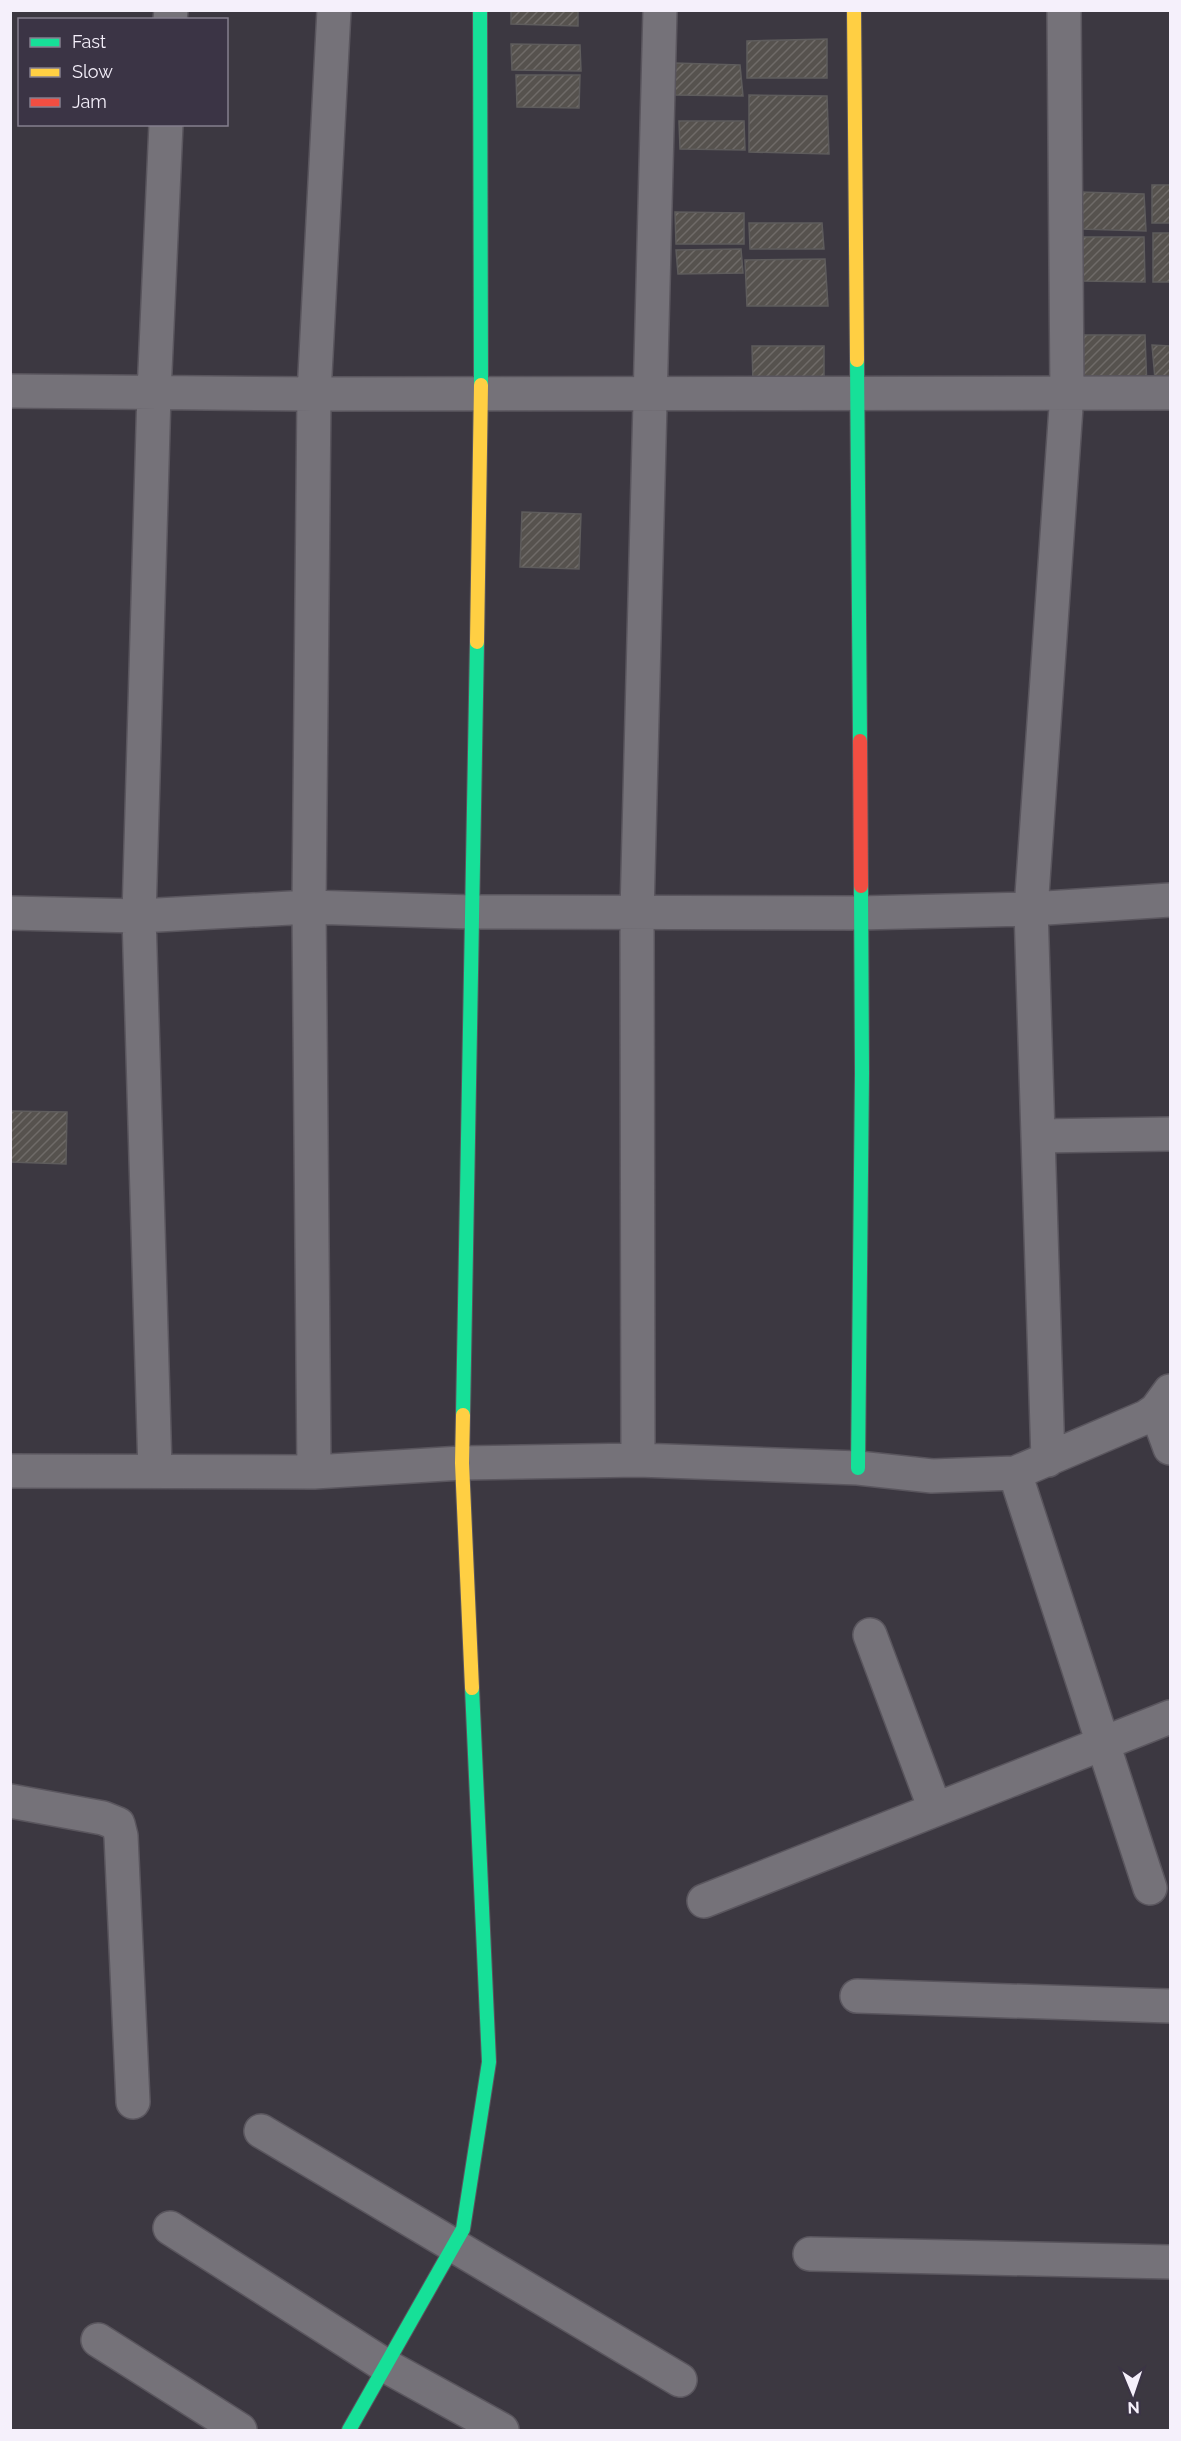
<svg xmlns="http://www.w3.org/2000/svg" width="1181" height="2441" font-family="Raleway,sans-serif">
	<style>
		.building { fill: url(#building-hatch); stroke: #5e5c5c; stroke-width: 1.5 }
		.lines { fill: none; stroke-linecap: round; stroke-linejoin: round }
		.street-casing { stroke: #5a565e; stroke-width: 36 }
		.fast-casing { stroke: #5a565e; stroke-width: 16 }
		.slow-casing { stroke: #5a565e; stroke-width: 16 }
		.jam-casing { stroke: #5a565e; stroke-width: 16 }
		.street { stroke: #757279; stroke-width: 33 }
		.fast { stroke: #16e098; stroke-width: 14 }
		.slow { stroke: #ffcf43; stroke-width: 14 }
		.jam { stroke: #f24e42; stroke-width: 14 }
	</style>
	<defs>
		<pattern id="building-hatch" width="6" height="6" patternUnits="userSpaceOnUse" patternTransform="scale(1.5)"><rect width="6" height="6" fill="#56524e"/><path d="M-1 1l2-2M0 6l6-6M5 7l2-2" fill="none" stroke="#6f6b68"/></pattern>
	</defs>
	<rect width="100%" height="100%" fill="#3c3841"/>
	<path class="building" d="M511,10H578V26L511,24Z
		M827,39V78H747V41Z
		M511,44L580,45L581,71L512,70Z
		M674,63L740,65L743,96L675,95Z
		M516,75H580L579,108L517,107Z
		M749,95L827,96L829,154L749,152Z
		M679,121H744L745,150L680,149Z
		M1152,185H1170V223H1152Z
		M1080,192L1144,194L1146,231L1080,229Z
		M675,212L744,213V244H676Z
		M749,223H822L824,249H750Z
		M1153,233H1170V282H1153Z
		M1080,237H1144L1145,282L1081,281Z
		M741,249L743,273L678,274L676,250Z
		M825,259L828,306H747L745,260Z
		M1080,335H1145L1147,389L1082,388Z
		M1152,345L1170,346V379H1155Z
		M752,346H824V382L753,384Z
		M522,512L581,514L579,569L520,567Z
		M10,1111L67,1112L66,1164L10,1162Z"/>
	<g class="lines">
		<defs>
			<path id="street" d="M170,20L171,10
				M10,391L314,394L1170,393
				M10,913L139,916L309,907L471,912L860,913L1031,909L1170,900
				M1038,1136L1170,1134
				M1156,1410L1170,1448
				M638,1460L637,913L660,10
				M1048,1460L1031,909L1067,393L1064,10
				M155,1470L139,916L154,393L166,124
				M10,1471L314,1472L462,1463L638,1460L858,1468L932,1476L1015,1473L1146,1417L1156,1410L1170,1391
				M314,1472L309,907L314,394L334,10
				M1015,1473L1150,1888
				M870,1635L935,1809
				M10,1801L103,1818L118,1824L121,1836L133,2102
				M704,1901L1170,1717
				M857,1996L1170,2006
				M261,2131L680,2380
				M170,2228L386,2366L502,2430
				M810,2254L1170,2262
				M98,2340L240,2430"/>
			<path id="fast" d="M480,10L481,385
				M857,360L860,741
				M463,1415L477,642
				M858,1468L862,1073L861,886
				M349,2430L463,2229L489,2062L472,1688"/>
			<path id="slow" d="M854,10L857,360
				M477,642L481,385
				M463,1415L462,1463L472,1688"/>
			<path id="jam" d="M860,741L861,886"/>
		</defs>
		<use href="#street" class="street-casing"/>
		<use href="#fast" class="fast-casing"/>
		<use href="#slow" class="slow-casing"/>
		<use href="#jam" class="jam-casing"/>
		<use href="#street" class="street"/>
		<use href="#fast" class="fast"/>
		<use href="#slow" class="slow"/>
		<use href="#jam" class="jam"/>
	</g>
	<rect width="1181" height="2441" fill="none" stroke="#f5f0fb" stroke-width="24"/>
	<rect x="18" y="18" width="210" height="108" fill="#3b3445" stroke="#857f8e" stroke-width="1.5"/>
	<rect x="30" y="38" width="30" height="9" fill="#16e098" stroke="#857f8e" stroke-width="1.5"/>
	<text x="72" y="48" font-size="18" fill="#f5f0fb">Fast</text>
	<rect x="30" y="68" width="30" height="9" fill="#ffcf43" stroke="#857f8e" stroke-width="1.5"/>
	<text x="72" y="78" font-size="18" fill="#f5f0fb">Slow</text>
	<rect x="30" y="98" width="30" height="9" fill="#f24e42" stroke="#857f8e" stroke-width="1.5"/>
	<text x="72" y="108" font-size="18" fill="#f5f0fb">Jam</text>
	<g transform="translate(1133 2393) rotate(178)" stroke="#3b3445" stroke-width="4.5" paint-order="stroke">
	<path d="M0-4.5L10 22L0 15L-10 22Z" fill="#f5f0fb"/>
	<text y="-9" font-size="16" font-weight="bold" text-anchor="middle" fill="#f5f0fb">N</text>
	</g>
</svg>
